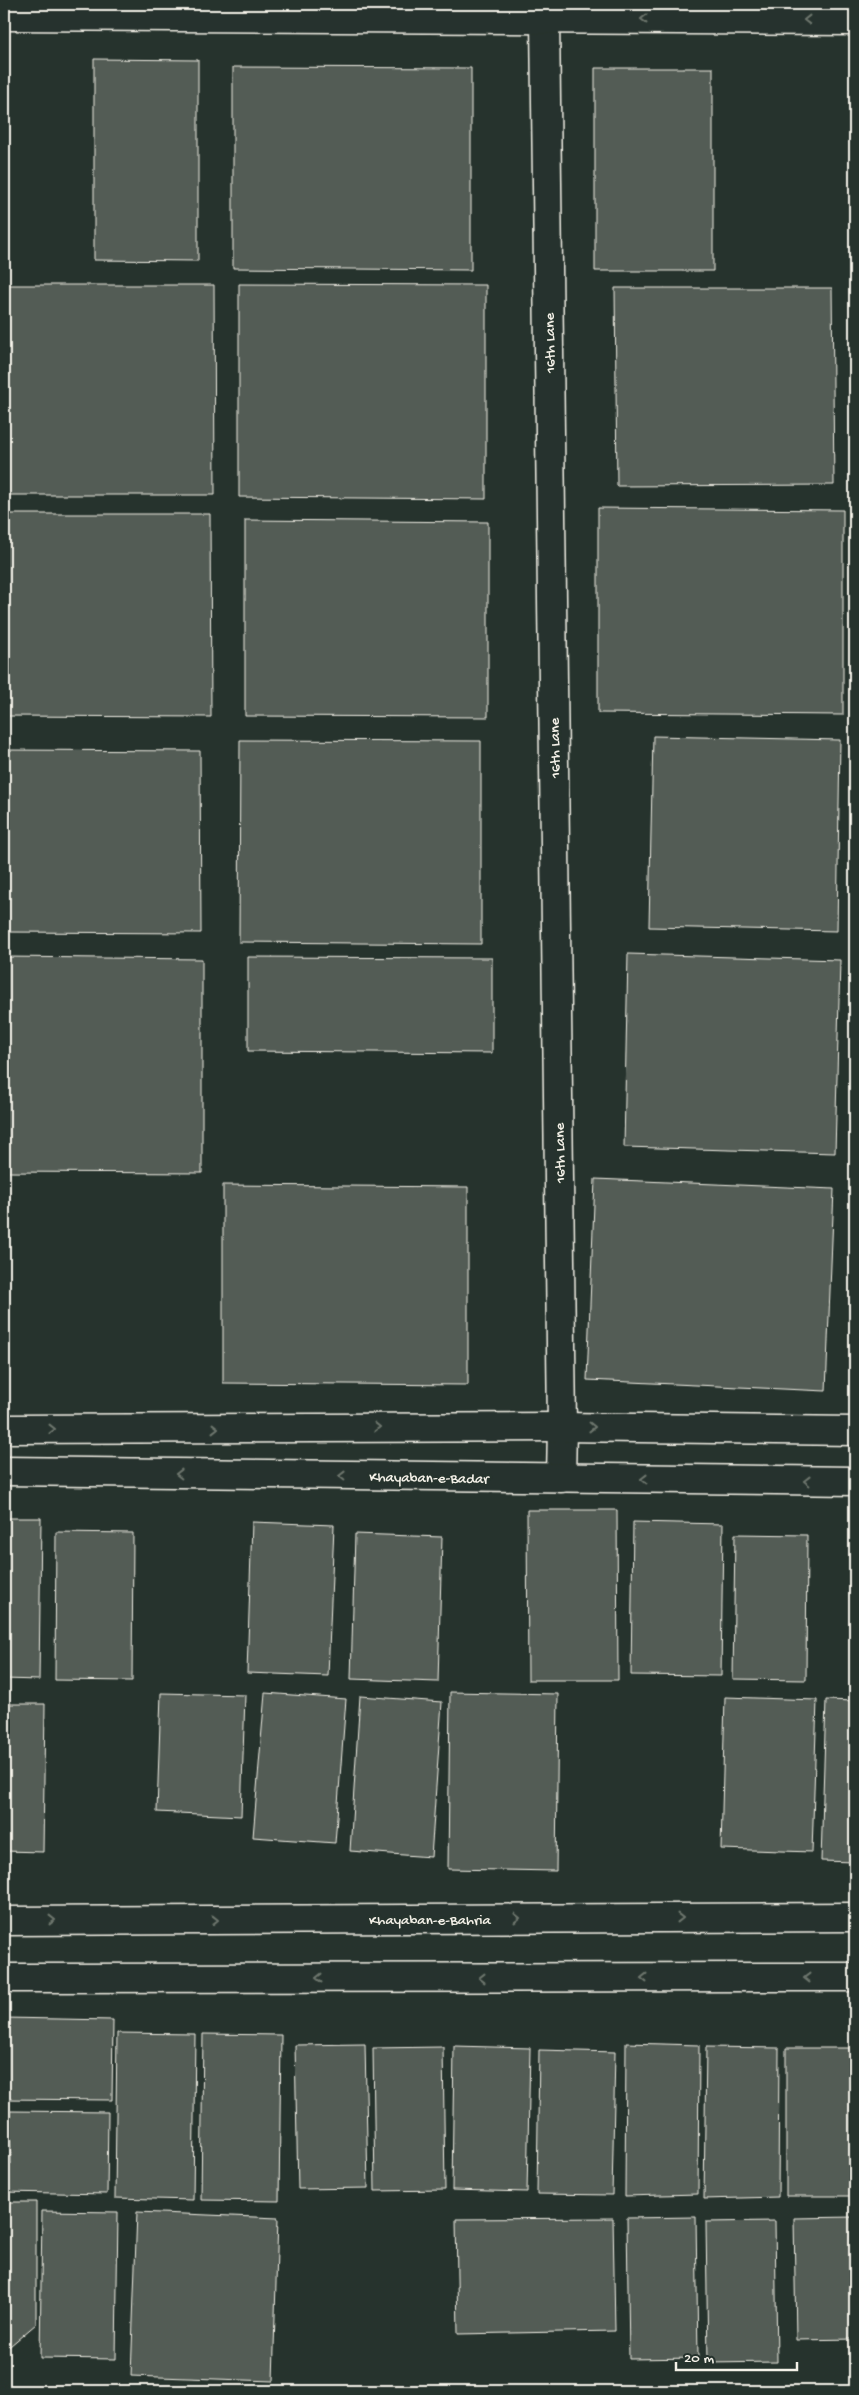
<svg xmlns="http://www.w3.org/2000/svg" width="859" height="2395" font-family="'Gochi Hand',sans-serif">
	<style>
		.building { fill: #525c55; stroke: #f4f1e8 }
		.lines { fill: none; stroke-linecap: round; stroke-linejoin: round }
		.minor-casing { stroke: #f4f1e8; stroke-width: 31 }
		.tertiary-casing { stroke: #f4f1e8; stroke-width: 31 }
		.secondary-casing { stroke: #f4f1e8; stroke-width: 31 }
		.minor { stroke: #26332d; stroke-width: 28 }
		.tertiary { stroke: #26332d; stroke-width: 28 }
		.secondary { stroke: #26332d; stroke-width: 28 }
		.oneway { stroke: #6e766e }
		.labels { text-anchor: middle; stroke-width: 5; stroke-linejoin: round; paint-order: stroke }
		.street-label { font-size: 15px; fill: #f4f1e8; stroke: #26332d }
	</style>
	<rect width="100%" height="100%" fill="#26332d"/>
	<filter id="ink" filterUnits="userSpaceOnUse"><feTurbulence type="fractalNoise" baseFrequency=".02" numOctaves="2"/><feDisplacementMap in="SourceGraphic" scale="10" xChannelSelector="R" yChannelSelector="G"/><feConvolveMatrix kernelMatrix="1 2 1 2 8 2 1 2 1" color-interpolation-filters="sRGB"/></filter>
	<g filter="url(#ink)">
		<path class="building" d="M94,59L198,60V261L94,260Z
			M233,67L471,68V270L233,268Z
			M595,68H713V271H595Z
			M239,284L486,285V499L239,497Z
			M4,285H214L215,495H4Z
			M615,288H832L834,485L617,486Z
			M598,508L843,510V715L598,713Z
			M4,514H210L211,717L4,716Z
			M245,520L488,522V717L245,716Z
			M653,736L840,740L837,931L649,927Z
			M240,740L481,741V944L239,942Z
			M4,750L200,751L201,933L4,932Z
			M628,954L840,960L835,1153L624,1147Z
			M4,957L202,959V1173L4,1172Z
			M248,957L492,958V1053L248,1051Z
			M595,1179L834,1189L826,1391L587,1380Z
			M223,1185L468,1187V1385L223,1383Z
			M527,1510H617L618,1680H528Z
			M4,1518H41L39,1680L4,1679Z
			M252,1522L334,1525L328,1676L247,1673Z
			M633,1522L723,1524L721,1676L631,1675Z
			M56,1532L133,1533L132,1681L55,1680Z
			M355,1534L442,1537L438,1682L351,1679Z
			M735,1534L807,1535L806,1680L733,1679Z
			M450,1692L558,1694L556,1871L448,1869Z
			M161,1693L245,1695L241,1816L157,1812Z
			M265,1693L346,1699L335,1843L253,1837Z
			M360,1696L442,1702L431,1857L350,1851Z
			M725,1697L817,1700L812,1852L721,1849Z
			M826,1700L855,1701V1862L821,1861Z
			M4,1704H45L43,1852L4,1851Z
			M4,2018L113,2020L112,2100L4,2099Z
			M117,2033L195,2034L193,2200L115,2198Z
			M203,2034L281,2035L279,2201L201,2200Z
			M626,2043L699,2045L698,2194L625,2196Z
			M365,2044L368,2188L298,2189L295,2045Z
			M454,2046L530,2048L527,2192L452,2190Z
			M443,2047L445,2190L375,2191L373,2048Z
			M706,2047L779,2048L778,2197L704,2199Z
			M786,2048H855V2196H786Z
			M539,2050L615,2052L612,2195L537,2194Z
			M10,2111L108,2112L107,2194L4,2192V2164H11Z
			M4,2202H36V2324L4,2351Z
			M42,2211L118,2212L116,2359L40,2358Z
			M137,2212L278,2218L273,2381L131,2376Z
			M696,2217L698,2358L629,2359L627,2218Z
			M855,2217V2339L796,2340L794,2218Z
			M613,2218L615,2331L458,2334L456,2219Z
			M775,2221L777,2362L708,2363L706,2222Z"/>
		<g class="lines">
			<defs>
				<path id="minor" d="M545,18L562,1427L561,1478"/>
				<path id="tertiary" d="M4,16L855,21"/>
				<path id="secondary" d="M4,1429L562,1427L855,1431
					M4,1471L855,1481
					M4,1921L855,1917
					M4,1978L855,1977"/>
			</defs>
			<use href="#minor" class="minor-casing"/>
			<use href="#tertiary" class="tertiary-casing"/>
			<use href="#secondary" class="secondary-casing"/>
			<use href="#minor" class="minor"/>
			<use href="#tertiary" class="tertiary"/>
			<use href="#secondary" class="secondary"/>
		</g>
		<defs><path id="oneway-chevron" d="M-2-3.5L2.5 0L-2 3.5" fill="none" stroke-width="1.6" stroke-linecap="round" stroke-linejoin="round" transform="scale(1.25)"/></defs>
		<g class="oneway">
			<use href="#oneway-chevron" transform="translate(644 19) rotate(-180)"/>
			<use href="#oneway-chevron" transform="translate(807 20) rotate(-180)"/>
			<use href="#oneway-chevron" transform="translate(377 1427)"/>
			<use href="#oneway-chevron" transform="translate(592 1427) rotate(1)"/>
			<use href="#oneway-chevron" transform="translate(215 1428)"/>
			<use href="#oneway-chevron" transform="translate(52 1429)"/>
			<use href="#oneway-chevron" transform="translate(179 1474) rotate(-179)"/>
			<use href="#oneway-chevron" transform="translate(342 1476) rotate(-179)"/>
			<use href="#oneway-chevron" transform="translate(644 1479) rotate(-179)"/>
			<use href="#oneway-chevron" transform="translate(807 1481) rotate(-179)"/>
			<use href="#oneway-chevron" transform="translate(517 1918)"/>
			<use href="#oneway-chevron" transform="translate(680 1918)"/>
			<use href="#oneway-chevron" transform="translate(52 1920)"/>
			<use href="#oneway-chevron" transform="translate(215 1920)"/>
			<use href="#oneway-chevron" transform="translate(319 1978) rotate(180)"/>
			<use href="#oneway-chevron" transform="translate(482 1978) rotate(180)"/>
			<use href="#oneway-chevron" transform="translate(644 1978) rotate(180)"/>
			<use href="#oneway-chevron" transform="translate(807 1978) rotate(180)"/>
		</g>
	</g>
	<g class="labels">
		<g class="street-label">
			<text transform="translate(549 343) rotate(-91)" y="5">16th Lane</text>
			<text transform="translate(554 748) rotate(-91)" y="5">16th Lane</text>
			<text transform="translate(559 1153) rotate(-91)" y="5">16th Lane</text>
			<text transform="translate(429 1477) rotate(1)" y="5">Khayaban-e-Badar</text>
			<text x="430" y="1924">Khayaban-e-Bahria</text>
		</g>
	</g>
	<rect width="859" height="2395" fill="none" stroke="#26332d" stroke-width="20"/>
	<rect x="10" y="10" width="839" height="2375" fill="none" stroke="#f4f1e8" stroke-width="2" filter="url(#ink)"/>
	<path d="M676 2362v8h121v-8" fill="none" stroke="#f4f1e8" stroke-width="2.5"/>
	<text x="684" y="2362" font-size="15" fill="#f4f1e8" stroke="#26332d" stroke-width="4" paint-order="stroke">20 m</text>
</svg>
